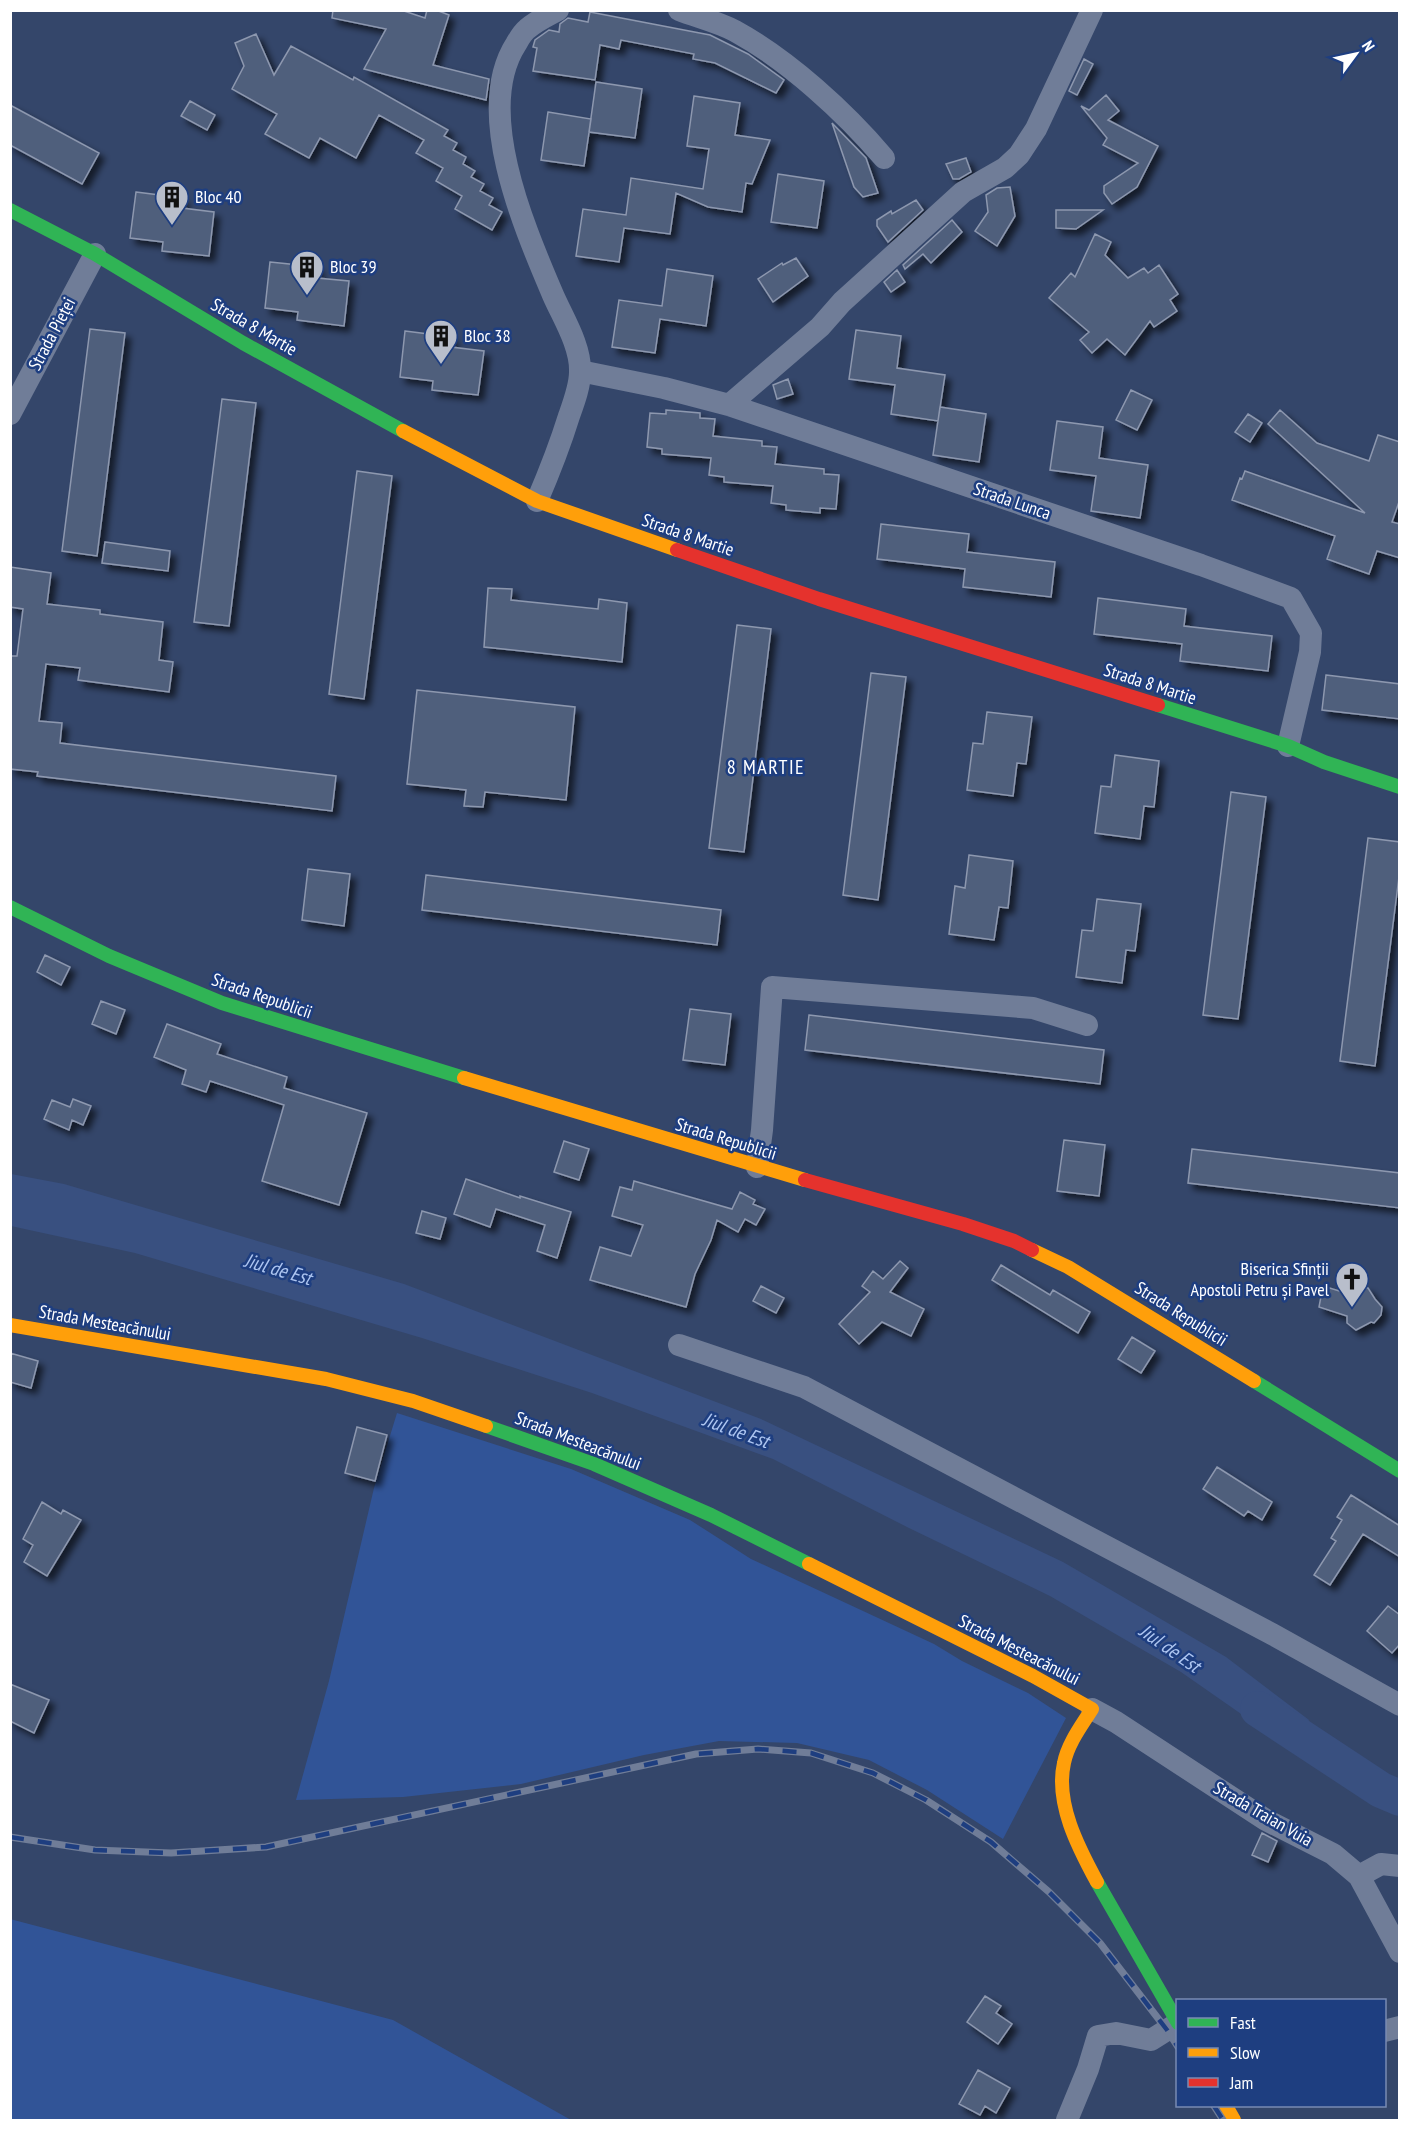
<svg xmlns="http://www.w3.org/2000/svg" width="1410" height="2131" font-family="'PT Sans Narrow',sans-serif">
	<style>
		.green { fill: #315497 }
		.water { fill: #395080 }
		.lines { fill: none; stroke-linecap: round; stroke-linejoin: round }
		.river { stroke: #395080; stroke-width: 36 }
		.building { fill: #505e7c; stroke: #8d98af; stroke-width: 1.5; filter: url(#shadow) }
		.street { stroke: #707d98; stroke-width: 22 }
		.fast { stroke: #30b455; stroke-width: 14 }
		.slow { stroke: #ff9f0a; stroke-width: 14 }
		.jam { stroke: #e5322d; stroke-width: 14 }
		.rail-casing { stroke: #707d98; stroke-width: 7 }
		.rail { stroke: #1e3e80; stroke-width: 4.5; stroke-dasharray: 14; stroke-linecap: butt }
		.labels { text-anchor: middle; stroke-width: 5; stroke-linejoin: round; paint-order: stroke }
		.poi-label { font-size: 18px; fill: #fff; stroke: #1e3e80; text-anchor: start }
		.street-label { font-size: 18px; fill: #fff; stroke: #1e3e80 }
		.neighbourhood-label { font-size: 20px; letter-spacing: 1.5px; fill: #fff; stroke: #1e3e80 }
		.water-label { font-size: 20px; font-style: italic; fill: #adc5f0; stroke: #1e3e80 }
	</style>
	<defs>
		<filter id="shadow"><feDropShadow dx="5.5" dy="5.5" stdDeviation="3" flood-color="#0009"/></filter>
	</defs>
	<rect width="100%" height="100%" fill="#34466a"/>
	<path class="green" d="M397,1413L571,1469L690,1520L751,1559L934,1644L962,1661L1028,1693L1066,1718L1003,1839L927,1790L869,1760L797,1743L719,1741L644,1755L521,1784L403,1797L296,1800L329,1681L374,1488Z
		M10,1919L393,2020L571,2120H11Z"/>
	<path class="water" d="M11,1174L64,1184L404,1284L761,1419L1063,1562L1226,1657L1309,1720L1290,1748L1181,1672L1050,1596L909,1528L773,1459L592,1393L422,1338L135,1253L11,1226Z"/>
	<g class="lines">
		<path class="river" d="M1258,1709L1381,1790L1400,1798"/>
	</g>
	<path class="building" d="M333,10H401L425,18L427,10H436L449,15L433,65L489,79L486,100L364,69L386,29L332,18Z
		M590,12L710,35L748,54L784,80L776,93L715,63L693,59L694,54L621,40L619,49L600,45L595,80L533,71L537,48L533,47L535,40L549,30L559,32L560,24L568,18L588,22Z
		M256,34L274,75L291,46L353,80L354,77L448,130L444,136L457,143L453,150L466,157L463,164L475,171L471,177L484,184L480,191L493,198L489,205L502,212L492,230L455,209L462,196L436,181L443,168L416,153L424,140L379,115L356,158L320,138L309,158L265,134L277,114L232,89L244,66L235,43Z
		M1084,59L1093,64L1077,95L1069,91Z
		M596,82L642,89L635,138L589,132Z
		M1106,95L1119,111L1108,120L1158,146L1137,187L1112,204L1104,193V186L1138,163L1103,145L1107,138L1081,106L1089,110Z
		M694,96L740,103L735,135L770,140L752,184L746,183L742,212L708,207L676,193L670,234L624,228L619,262L576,256L583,209L626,215L631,178L703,189L709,149L687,146Z
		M190,101L215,115L207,130L181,116Z
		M10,105L99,153L82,184L10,145Z
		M548,112L591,119L584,166L541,160Z
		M832,123L866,158L878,193L863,197L854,187Z
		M966,158L971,172L959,179H953L946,164Z
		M778,174L824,181L817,228L771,222Z
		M1010,187L1015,216L997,246L975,231L988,212L986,195L997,188Z
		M136,192L183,198L182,208L214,212L209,256L162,251L163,242L130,238Z
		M916,200L923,210L888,242L877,226V220L891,211L892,214Z
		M1056,210H1103L1076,229L1056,228Z
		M952,220L962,232L931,263L923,254L905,269L903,265Z
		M1095,234L1111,242L1105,255L1128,278L1144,268L1148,273L1159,265L1178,294L1170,300L1177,311L1154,327L1150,321L1125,355L1107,339L1092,353L1080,340L1089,332L1049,298L1071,273L1075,277Z
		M796,258L808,276L773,302L758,279L782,263L783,265Z
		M270,262L318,267L317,278L349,281L344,326L297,320L298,312L265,308Z
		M667,269L713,276L706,326L660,319L655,353L612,347L619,300L662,306Z
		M897,270L905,282L891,292L884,282Z
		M90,329L125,333L97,556L62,551Z
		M856,330L901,336L897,368L945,375L938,421L891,414L895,385L849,379Z
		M405,331L452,337L451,347L484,351L478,395L432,390L433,381L400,377Z
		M788,379L793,394L777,399L773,385Z
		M1131,390L1152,400L1137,430L1116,420Z
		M222,399L256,403L229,626L194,622Z
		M940,407L986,414L979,462L933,455Z
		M666,410L700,413V418L715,419L713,436L762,441V446L777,447L775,464L824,469V474L839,475L836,509L820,508V513L786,510V505L771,503L773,486L724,482V477L709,475L711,458L662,454V449L647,447L650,413L666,414Z
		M1280,410L1317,443L1369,461L1378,435L1400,442V499L1392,522L1400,524V558L1377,551L1369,574L1327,559L1335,536L1232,500L1240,478L1242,479L1245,471L1365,513L1268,424Z
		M1248,414L1262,423L1250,442L1235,432Z
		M1057,421L1103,427L1099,458L1148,465L1140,518L1091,511L1096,476L1050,470Z
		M357,471L392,476L364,699L329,694Z
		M881,524L969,534L967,552L1055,562L1051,597L963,587L965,569L877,559Z
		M105,542L170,551L168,571L102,563Z
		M10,567L51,573L47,604L100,610V614L163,622L159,660L173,662L169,692L78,680L80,668L46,664L39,721L62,723L60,743L336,776L332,811L37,776L38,772L10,769V656H17L23,609L10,607Z
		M488,588L512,589L511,600L598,609L599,599L627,603L622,662L484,647Z
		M1098,598L1186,609L1184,626L1272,636L1268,671L1180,661L1182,644L1094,634Z
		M737,625L771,629L744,852L709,848Z
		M871,673L906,677L878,900L843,895Z
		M1326,675L1400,684V719L1322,710Z
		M417,690L575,707L566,800L485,792L483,807L464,806L466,790L407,784Z
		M987,712L1032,717L1026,764L1017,763L1013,796L967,790L973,743L983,744Z
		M1115,755L1159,761L1154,807L1144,806L1140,839L1095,833L1101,786L1111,787Z
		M1231,792L1266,797L1238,1019L1203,1015Z
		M1368,838L1400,842V869L1375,1066L1340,1061Z
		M969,855L1013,861L1008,908L999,907L994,940L949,934L955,886L965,888Z
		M308,869L350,874L344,926L302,920Z
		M426,875L721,910L717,945L422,910Z
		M1097,899L1141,904L1135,951L1126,950L1122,983L1076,977L1082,930L1093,931Z
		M45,955L70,967L61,985L37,972Z
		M101,1001L125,1010L116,1034L92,1024Z
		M690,1009L731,1014L725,1065L683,1060Z
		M809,1015L1104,1050L1100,1084L805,1050Z
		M167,1024L221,1044L217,1054L287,1077L284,1088L367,1113L339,1205L262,1181L284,1105L210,1081L206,1092L182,1084L186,1070L154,1057Z
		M73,1099L91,1106L83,1125L72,1120L69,1130L44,1119L52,1100L70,1107Z
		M1064,1140L1105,1145L1099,1196L1057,1191Z
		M564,1141L589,1149L579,1180L554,1172Z
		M1192,1149L1400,1173V1208L1188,1183Z
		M466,1179L520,1198V1196L571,1212L557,1258L537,1251L545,1225L496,1209L490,1227L454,1214Z
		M634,1181L732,1209L740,1192L755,1200L753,1204L765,1209L756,1225L745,1219L738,1232L717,1220L711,1240L695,1274L686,1307L590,1280L600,1247L631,1256L643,1225L612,1216L620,1187L632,1190Z
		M422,1211L446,1218L440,1239L416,1233Z
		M900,1261L908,1268L890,1292L924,1309L911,1336L882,1322L859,1344L839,1324L870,1292L862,1286L873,1271L883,1279Z
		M1001,1265L1050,1295L1053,1290L1090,1312L1078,1333L992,1280Z
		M761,1286L784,1298L776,1313L753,1301Z
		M1323,1286L1349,1294L1357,1287L1368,1288L1375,1299L1382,1307L1381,1315L1374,1323L1371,1322L1356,1330L1347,1323V1316L1319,1307Z
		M1132,1337L1155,1351L1141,1373L1118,1359Z
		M10,1353L38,1361L31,1388L10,1382Z
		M357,1427L387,1435L375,1481L345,1473Z
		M1217,1467L1272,1502L1262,1520L1248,1511L1244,1516L1203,1489Z
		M1351,1495L1400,1526V1557L1363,1534L1330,1585L1314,1575L1336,1541L1331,1538L1342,1520L1337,1517Z
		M42,1502L61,1514L63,1510L81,1520L47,1576L24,1562L33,1545L23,1539Z
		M1388,1606L1400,1615V1644L1392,1653L1367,1631Z
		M10,1684L49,1700L34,1733L10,1721Z
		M1262,1833L1277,1841L1268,1862L1252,1855Z
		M985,1996L1001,2006L996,2013L1012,2024L998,2044L967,2022Z
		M978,2070L1010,2088L996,2113L985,2106L980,2115L959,2104Z"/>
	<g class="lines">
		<path class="street" d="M679,10C697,17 718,22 735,31C788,60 845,112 884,158
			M580,371L664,388L729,405L1201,565L1291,598L1311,633L1310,652L1288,746
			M729,405L820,327L842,302L963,192L1005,168L1019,155L1036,129L1092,10
			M10,414L95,254
			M537,501C549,473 560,445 569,416C574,402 580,386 580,372C581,346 563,318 553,295C525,229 473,111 516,44C519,39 522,33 527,29C536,21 547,16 558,10
			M757,1167L762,1130L772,987L1033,1008L1087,1025
			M679,1345L804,1387L1272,1634L1400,1705
			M1092,1709L1116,1722L1266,1820L1333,1854L1359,1876L1400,1952
			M1359,1876L1381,1864L1400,1866
			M1384,2031L1400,2027
			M1067,2120L1088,2069L1098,2036L1116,2033L1151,2040L1178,2023"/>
		<path class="fast" d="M10,210L95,254L243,343L403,431
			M1158,705L1288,746L1324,762L1400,787
			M10,907L109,956L222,1003L464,1078
			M1254,1381L1400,1471
			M486,1426L594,1464L711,1515L809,1564
			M1097,1882L1178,2023"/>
		<path class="slow" d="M403,431L537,501L677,550
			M464,1078L805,1180
			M1032,1250L1068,1267L1254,1381
			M10,1325L326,1379L413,1401L486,1426
			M809,1564L1033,1676L1092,1709C1082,1725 1068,1743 1064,1763C1055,1803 1078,1847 1097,1882
			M1226,2106L1234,2120"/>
		<path class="jam" d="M677,550L819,599L1158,705
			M805,1180L963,1224L1014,1241L1032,1250"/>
		<defs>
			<path id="rail" d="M10,1837L95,1850L171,1853L266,1847L696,1754L758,1749L811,1753L873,1773L926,1800L991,1842L1049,1892L1100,1943L1167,2030L1178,2047
				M1214,2106L1223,2120"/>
		</defs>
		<use href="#rail" class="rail-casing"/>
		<use href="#rail" class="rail"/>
	</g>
	<defs>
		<symbol id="building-pin" viewBox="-11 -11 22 30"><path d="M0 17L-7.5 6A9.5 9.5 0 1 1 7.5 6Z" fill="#b8becb" stroke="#1e3e80"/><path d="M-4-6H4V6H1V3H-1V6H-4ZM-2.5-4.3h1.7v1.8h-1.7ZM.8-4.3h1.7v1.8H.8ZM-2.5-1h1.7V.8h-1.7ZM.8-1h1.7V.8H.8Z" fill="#111"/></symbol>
		<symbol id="church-pin" viewBox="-11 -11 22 30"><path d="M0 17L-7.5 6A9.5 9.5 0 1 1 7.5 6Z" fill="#b8becb" stroke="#1e3e80"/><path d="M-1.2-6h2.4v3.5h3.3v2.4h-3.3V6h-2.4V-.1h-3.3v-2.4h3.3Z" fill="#111"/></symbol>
	</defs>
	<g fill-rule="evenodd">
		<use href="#building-pin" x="153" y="178" width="38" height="52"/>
		<use href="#building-pin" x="288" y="248" width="38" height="52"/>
		<use href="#building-pin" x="422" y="317" width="38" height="52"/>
		<use href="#church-pin" x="1333" y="1260" width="38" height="52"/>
	</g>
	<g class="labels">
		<g class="poi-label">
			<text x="195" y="203">Bloc 40</text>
			<text x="330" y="273">Bloc 39</text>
			<text x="464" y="342">Bloc 38</text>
			<text x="1329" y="1275" text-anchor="end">Biserica Sfinții<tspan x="1329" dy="21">Apostoli Petru și Pavel</tspan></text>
		</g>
		<g class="street-label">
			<text transform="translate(254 327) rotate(30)" y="6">Strada 8 Martie</text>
			<text transform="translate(52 334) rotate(-62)" y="6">Strada Pieței</text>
			<text transform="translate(1012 501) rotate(19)" y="6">Strada Lunca</text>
			<text transform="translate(688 535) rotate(19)" y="6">Strada 8 Martie</text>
			<text transform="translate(1150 684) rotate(18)" y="6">Strada 8 Martie</text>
			<text transform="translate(262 996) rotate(19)" y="6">Strada Republicii</text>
			<text transform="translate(726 1139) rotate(17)" y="6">Strada Republicii</text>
			<text transform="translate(1181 1314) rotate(32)" y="6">Strada Republicii</text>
			<text transform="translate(105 1323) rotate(10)" y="6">Strada Mesteacănului</text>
			<text transform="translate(578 1441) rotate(21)" y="6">Strada Mesteacănului</text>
			<text transform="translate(1019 1650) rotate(27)" y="6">Strada Mesteacănului</text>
			<text transform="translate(1263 1814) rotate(30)" y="6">Strada Traian Vuia</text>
		</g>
		<g class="neighbourhood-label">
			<text x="766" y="774">8 MARTIE</text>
		</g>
		<g class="water-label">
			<text transform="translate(278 1269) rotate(16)" y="7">Jiul de Est</text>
			<text transform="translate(736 1430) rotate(20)" y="7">Jiul de Est</text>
			<text transform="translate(1170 1648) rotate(35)" y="7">Jiul de Est</text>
		</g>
	</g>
	<rect width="1410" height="2131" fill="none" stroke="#ffffff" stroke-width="24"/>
	<rect x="1176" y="1999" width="210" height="108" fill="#1e3e80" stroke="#788bb3" stroke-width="1.5"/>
	<rect x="1188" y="2018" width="30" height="9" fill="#30b455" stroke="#788bb3" stroke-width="1.5"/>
	<text x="1230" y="2029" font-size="18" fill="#ffffff">Fast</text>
	<rect x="1188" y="2048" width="30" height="9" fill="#ff9f0a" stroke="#788bb3" stroke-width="1.5"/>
	<text x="1230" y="2059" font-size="18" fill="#ffffff">Slow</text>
	<rect x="1188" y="2078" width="30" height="9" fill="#e5322d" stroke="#788bb3" stroke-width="1.5"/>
	<text x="1230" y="2089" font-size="18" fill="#ffffff">Jam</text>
	<g transform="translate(1356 54) rotate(57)" stroke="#1e3e80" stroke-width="4.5" paint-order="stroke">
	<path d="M0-4.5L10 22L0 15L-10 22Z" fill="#ffffff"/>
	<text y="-9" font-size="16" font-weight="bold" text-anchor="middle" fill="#ffffff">N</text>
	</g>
</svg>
